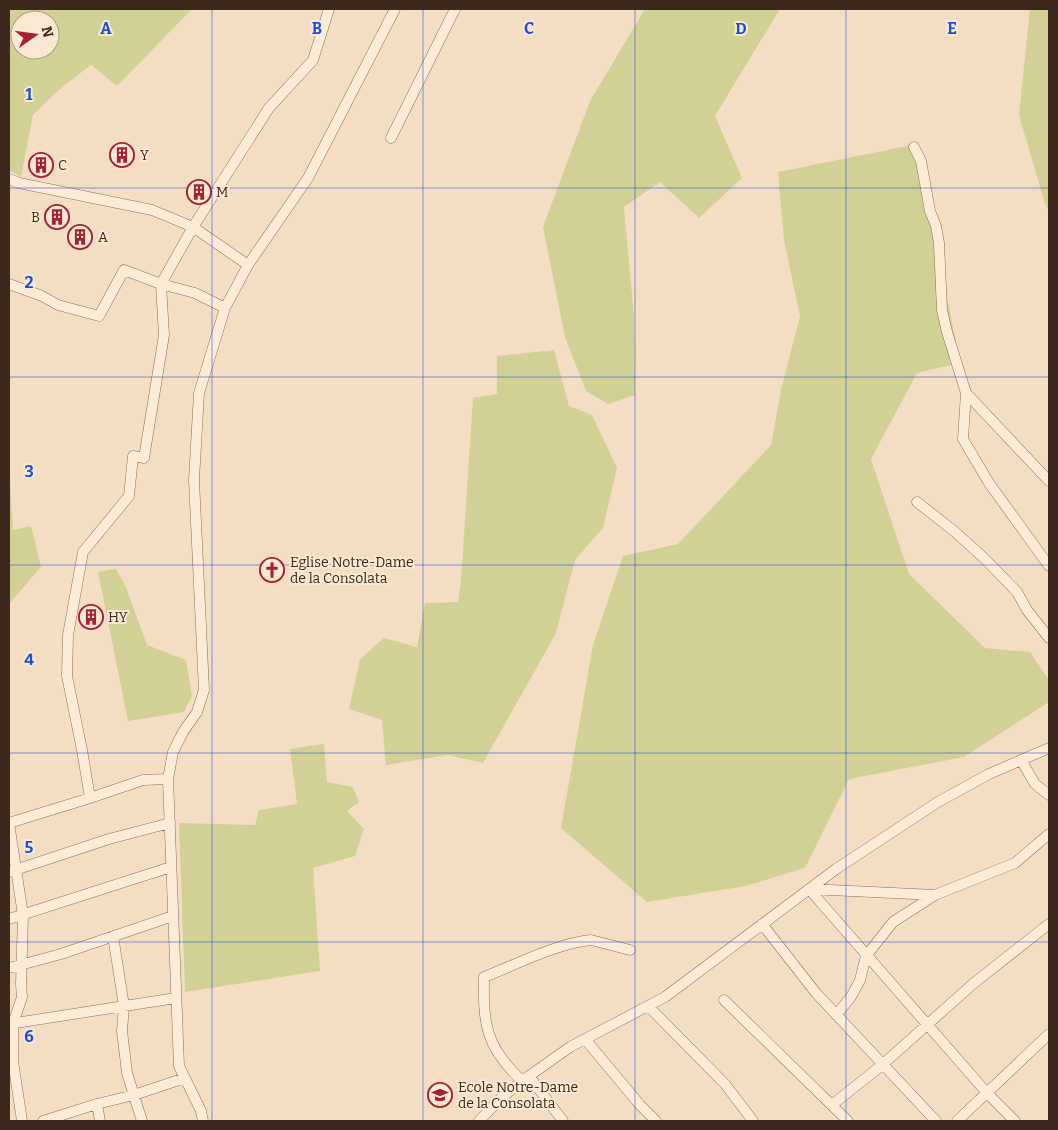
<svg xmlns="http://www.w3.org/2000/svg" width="1058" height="1130" font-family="Bitter,serif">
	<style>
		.green { fill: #d2d195; fill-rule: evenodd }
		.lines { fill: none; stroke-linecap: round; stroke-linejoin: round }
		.minor-casing { stroke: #8f6e57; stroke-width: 11 }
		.minor { stroke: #fcecd7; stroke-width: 10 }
		.grid { fill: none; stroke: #1d4ed8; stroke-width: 1; stroke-opacity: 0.55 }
		.labels { text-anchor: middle; stroke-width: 4; stroke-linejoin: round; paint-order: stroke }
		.poi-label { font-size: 14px; fill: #3d281d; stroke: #f9e9d3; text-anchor: start }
		.grid-label { font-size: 16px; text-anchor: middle; font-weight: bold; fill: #1d4ed8; stroke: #f9e9d3; stroke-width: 4; stroke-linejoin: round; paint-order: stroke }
	</style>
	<rect width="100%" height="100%" fill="#f3dec3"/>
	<path class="green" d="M9,9H192L117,86L91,65L61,88L33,115L21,177L9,170ZM20,20H50V50H20Z
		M645,9H780L715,116L742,178L699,218L660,182L624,207L634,316L635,395L608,404L586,391L565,337L543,227L590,101Z
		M1030,9H1049V212L1045,204L1019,115Z
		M917,144L960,363L917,373L871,459L909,574L985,648L1030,652L1049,680V702L964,757L849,779L805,868L746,886L647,902L561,828L593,645L623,556L678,544L771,445L781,390L800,316L784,240L778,172Z
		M554,350L569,406L592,415L617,468L603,528L575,560L556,633L483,763L448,755L386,765L382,720L349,709L360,659L384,638L417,647L425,603L458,602L461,581L473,398L497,394V356Z
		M9,460L13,530L31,526L41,567L10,603L9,610Z
		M116,569L126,587L147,645L186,660L192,696L184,712L128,721L98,572Z
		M324,744L327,782L353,787L359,802L347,811L364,829L355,856L313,868L320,971L185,992L179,823L255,825L259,810L297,804L290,749Z"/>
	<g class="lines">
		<defs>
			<path id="minor" d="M391,138L455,9
				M914,147L921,161L930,211L936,226L939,243L942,310L947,332L966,393L963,439L989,483L1049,566
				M9,179L19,183L152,210L193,227L248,265
				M9,284L42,296L58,305L99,316L124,270L161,284L195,293L225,308
				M966,393L1049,481
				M917,502L954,531L985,559L1017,592L1027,610L1049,638
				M1021,760L1035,784L1049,795
				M90,798L82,750L67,676L68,635L83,552L129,496L133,456L144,458L164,335L161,284L193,227L269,108L313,60L329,9
				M9,823L23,915L21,984L22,997L13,1024V1061L22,1121
				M9,823L90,798L143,780L168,779
				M9,872L109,839L170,823
				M809,889L987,1093L1015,1121
				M809,889L935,895
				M9,919L171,867
				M762,924L816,993L936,1121
				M113,936L124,1006L122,1031L127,1073L142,1121
				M9,968L61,954L173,916
				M724,1000L848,1121
				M648,1006L725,1084L753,1121
				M836,1015L851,997L860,980L866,956L893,922L935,895L1015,863L1049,834
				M9,1024L176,998
				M585,1039L640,1105L656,1121
				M529,1076L570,1047L665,997L836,869L938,802L989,774L1049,748
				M522,1081C486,1047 483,1025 484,977C515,965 558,943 591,940L630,950
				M97,1104L100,1121
				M832,1105L882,1065L974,983L1049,924
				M43,1121L97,1104L134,1095L185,1078
				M203,1121L201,1111L179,1066L168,779L173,752L183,732L197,712L204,690L194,480L199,393L225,308L248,265L308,178L395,9
				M479,1121L502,1097L529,1076L563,1121
				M957,1121L1049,1034"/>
		</defs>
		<use href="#minor" class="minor-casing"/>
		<use href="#minor" class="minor"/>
	</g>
	<path class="grid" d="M212,9V1121M423,9V1121M635,9V1121M846,9V1121M9,188H1049M9,377H1049M9,565H1049M9,753H1049M9,942H1049"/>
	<defs>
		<symbol id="building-ring" viewBox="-11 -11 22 22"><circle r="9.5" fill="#f9e9d3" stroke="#a42133" stroke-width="1.5"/><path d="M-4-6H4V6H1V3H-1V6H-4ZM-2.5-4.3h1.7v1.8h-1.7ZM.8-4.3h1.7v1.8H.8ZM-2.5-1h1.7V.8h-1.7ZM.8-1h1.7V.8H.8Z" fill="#a42133"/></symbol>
		<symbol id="church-ring" viewBox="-11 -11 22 22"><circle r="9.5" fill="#f9e9d3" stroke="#a42133" stroke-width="1.5"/><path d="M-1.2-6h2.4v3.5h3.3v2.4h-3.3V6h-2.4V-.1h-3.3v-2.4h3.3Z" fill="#a42133"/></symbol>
		<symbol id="school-ring" viewBox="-11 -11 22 22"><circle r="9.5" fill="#f9e9d3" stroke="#a42133" stroke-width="1.5"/><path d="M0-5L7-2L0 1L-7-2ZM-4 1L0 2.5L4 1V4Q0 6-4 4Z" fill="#a42133"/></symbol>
	</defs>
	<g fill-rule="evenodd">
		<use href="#building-ring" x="108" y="141" width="28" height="28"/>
		<use href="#building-ring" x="27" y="151" width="28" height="28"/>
		<use href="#building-ring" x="185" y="178" width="28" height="28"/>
		<use href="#building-ring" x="43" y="203" width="28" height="28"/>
		<use href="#building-ring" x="66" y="223" width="28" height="28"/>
		<use href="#church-ring" x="258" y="556" width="28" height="28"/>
		<use href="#building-ring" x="77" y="603" width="28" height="28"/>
		<use href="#school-ring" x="426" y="1081" width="28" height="28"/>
	</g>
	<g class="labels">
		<g class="poi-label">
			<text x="140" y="160">Y</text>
			<text x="58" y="170">C</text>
			<text x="216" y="197">M</text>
			<text x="40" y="222" text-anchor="end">B</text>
			<text x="98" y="242">A</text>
			<text x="290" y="567">Eglise Notre-Dame<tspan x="290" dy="16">de la Consolata</tspan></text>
			<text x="108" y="622">HY</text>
			<text x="458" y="1092">Ecole Notre-Dame<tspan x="458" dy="16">de la Consolata</tspan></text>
		</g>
	</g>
	<g class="grid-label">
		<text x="106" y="34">A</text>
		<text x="317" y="34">B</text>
		<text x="529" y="34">C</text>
		<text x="741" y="34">D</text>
		<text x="952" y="34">E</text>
		<text x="29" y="100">1</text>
		<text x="29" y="288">2</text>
		<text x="29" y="477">3</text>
		<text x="29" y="665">4</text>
		<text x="29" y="853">5</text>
		<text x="29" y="1042">6</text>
	</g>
	<rect width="1058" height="1130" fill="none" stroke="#3d281d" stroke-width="20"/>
	<g transform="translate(35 35) rotate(76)"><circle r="24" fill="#f9e9d3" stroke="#ae9c8a"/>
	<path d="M0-4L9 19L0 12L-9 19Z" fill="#a42133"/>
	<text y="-8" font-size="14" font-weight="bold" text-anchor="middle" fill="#3d281d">N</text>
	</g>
</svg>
